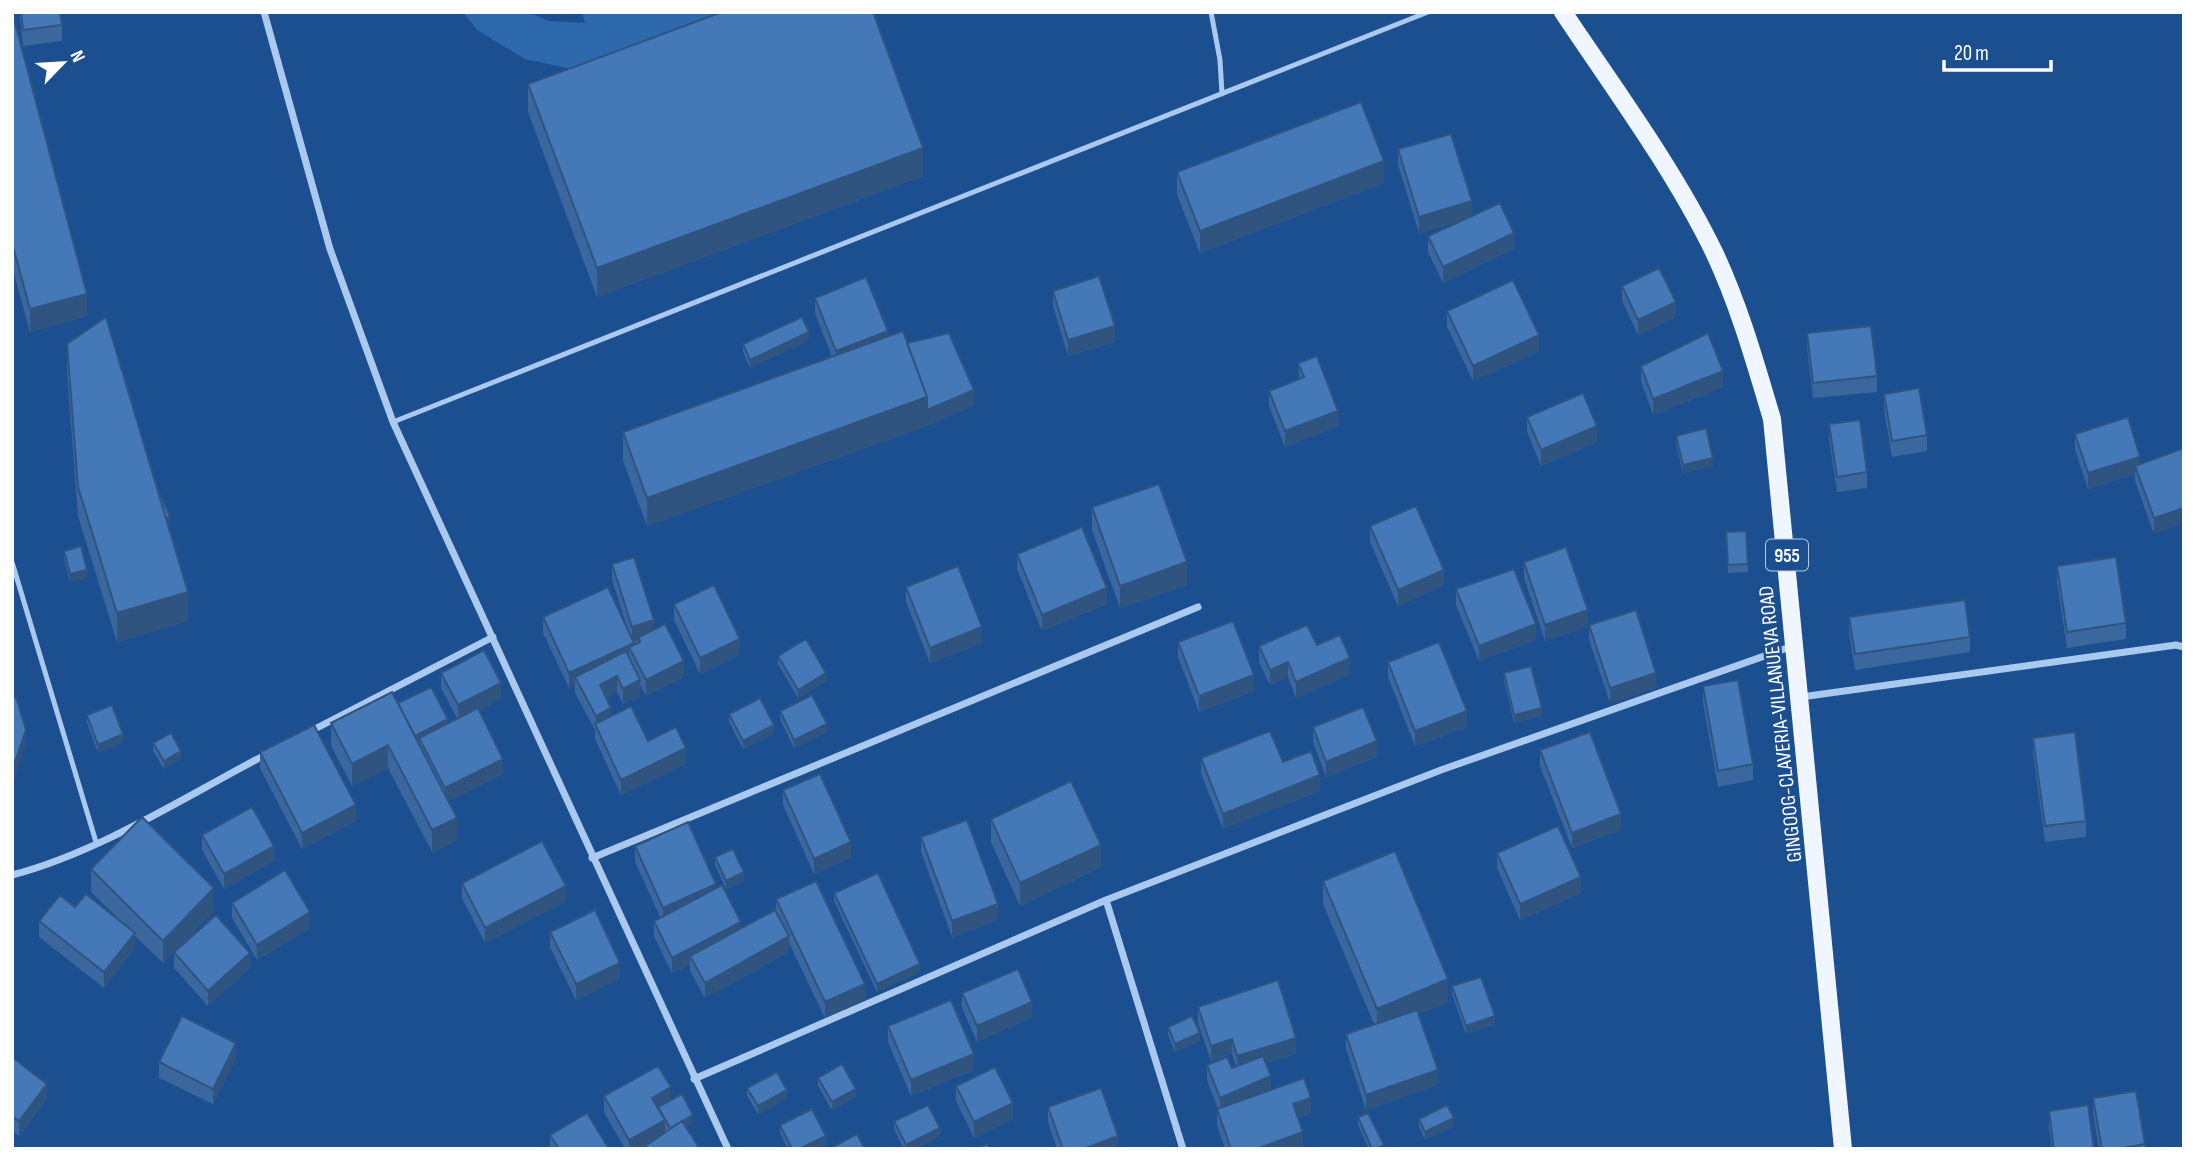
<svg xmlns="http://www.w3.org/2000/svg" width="2196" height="1161" font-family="'Sofia Sans Condensed',sans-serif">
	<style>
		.green { fill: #2e69ad }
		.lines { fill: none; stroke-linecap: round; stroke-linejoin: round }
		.lane { stroke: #a9c9ee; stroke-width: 5 }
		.street { stroke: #a9c9ee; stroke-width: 7 }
		.primary { stroke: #f0f6ff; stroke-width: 18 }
		.wall { fill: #3a679d }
		.shaded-wall { fill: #305480 }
		.building { fill: #4478b7; stroke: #305480; stroke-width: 2 }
		.labels { text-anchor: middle; stroke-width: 5; stroke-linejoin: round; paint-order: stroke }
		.shield { fill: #1b4f8f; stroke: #bbcadd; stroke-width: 2 }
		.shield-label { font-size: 19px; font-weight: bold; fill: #fff }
		.street-label { font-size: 21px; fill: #fff; stroke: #1b4f8f }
	</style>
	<rect width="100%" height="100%" fill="#1b4f8f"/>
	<path class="green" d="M463,12H528L549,21L585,23L582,12H740L580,71L525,59L477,30Z"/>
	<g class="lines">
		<path class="lane" d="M1211,12L1220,60L1222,94
			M393,422L1428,12
			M12,562L96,842"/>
		<path class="street" d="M264,12L330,249L393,422L728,1149
			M1801,697L2176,645L2184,647
			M309,732L493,637
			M592,858L1198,607
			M12,875C100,852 186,796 267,754
			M1106,900L1183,1149
			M694,1079L1106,900L1441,770L1793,646"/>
		<path class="primary" d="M1563,12C1615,90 1673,168 1714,252C1739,305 1755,362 1772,419L1843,1149"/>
	</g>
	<path class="wall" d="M19,12H60L62,25V41L23,46Z
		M12,20L87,316L30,332L12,266Z
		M528,84L923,176L597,297L528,112Z
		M1398,149L1472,216L1514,249L1443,283L1428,252V236L1466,219L1419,233L1398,165Z
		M1177,172L1384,183L1200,253L1177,195Z
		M1622,286L1676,317L1638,335L1622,301Z
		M1053,291L1115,342L1068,356L1053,306Z
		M815,298L888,337L907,343L974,405L927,426L647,526L623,461V432L832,357L815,313Z
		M1447,311L1539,351L1473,381L1447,327Z
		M1807,333L1877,376V392L1813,398L1807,348Z
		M809,340L750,368L743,352V344Z
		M67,344L158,491L170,525H168L188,621L117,642L78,516L67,373Z
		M1298,363L1338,426L1285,447L1269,406V391L1299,379Z
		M1641,366L1723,387L1653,415L1641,381Z
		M1884,394L1927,435V451L1892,457L1884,410Z
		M1527,417L1597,442L1541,466L1527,432Z
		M1829,424L1867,472V488L1837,492L1829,439Z
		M2075,434L2140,464L2184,448L2154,534L2135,481V474L2088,489L2075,450Z
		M1676,436L1713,466L1683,473L1676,444Z
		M1092,507L1187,585L1120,608L1092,530Z
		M1370,526L1444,585L1398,606L1370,542Z
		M1726,532L1748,564V572L1728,573Z
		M64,551L87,578L70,582L64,558Z
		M1017,554L1107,604L1042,631L1017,569Z
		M1524,562L1588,626L1545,641L1524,578Z
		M612,564L684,677L646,696L640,685V696L623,704L617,692L606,698L611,716L648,741L686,764L621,795L595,739V730L575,693V686L569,688L543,633V617L629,633L612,580Z
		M2057,566L2126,623V639L2067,648L2057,582Z
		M906,587L982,643L930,663L906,602Z
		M1456,589L1536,640L1479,661L1456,605Z
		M674,604L740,654L700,674L674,620Z
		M1849,617L1970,637V652L1855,670L1849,633Z
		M1589,625L1656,688L1610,703L1589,640Z
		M1178,642L1254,691L1199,712L1178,657Z
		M1317,645L1350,674L1296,698L1288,677L1270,685L1259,662V646Z
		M778,656L826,681L798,698L778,664Z
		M1388,662L1467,727L1415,746L1388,677Z
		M441,673L501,698L479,710L503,774L448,801L457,840L432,852L388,768L352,786L331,746V723H448L457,718L441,688Z
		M1504,673L1542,716L1514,723L1504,681Z
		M1703,686L1753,764V780L1718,787L1703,702Z
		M780,711L827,732L794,748L780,719Z
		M729,714L774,733L743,749L729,722Z
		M87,715L123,742L98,753L87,723Z
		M1313,727L1377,757L1326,777L1313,742Z
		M2033,738L2086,821V837L2045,842L2033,753Z
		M153,743L181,758L164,769L153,751Z
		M1540,750L1621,830L1572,848L1540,766Z
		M260,752L356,821L302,849L260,768Z
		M1201,758L1283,762L1320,791L1223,829L1201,774Z
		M783,790L851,858L814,874L783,805Z
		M991,819L1101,867L1020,906L991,842Z
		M202,835L274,861L224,889L202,850Z
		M921,837L998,920L952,937L921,852Z
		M635,846L716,889L741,928L776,912V899L865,999L825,1018L789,943V952L705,998L690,971V964L672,973L654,936V921L660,917L635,862Z
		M1497,853L1581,893L1520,920L1497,868Z
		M715,857L744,880L726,889L715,865Z
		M91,869L214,911L163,963L135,936V948L104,988L39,937V921L75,907L119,919L91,892Z
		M1323,881L1448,1002L1418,1014L1438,1085L1366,1110L1346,1049V1034L1374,1024L1323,904Z
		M462,883L566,901L485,943L462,898Z
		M834,893L920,972L877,992L834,901Z
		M232,903L310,928L257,960L232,918Z
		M550,932L620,979L576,1000L550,947Z
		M174,952L250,968L208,1006L174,968Z
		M1452,986L1495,1024L1466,1034L1452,994Z
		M962,993L1032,1017L977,1042L962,1008Z
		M1198,1007L1296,1054L1266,1063L1271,1090L1311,1113L1298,1118L1303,1148L1300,1149H1225L1217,1125V1109H1218L1207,1080V1065L1232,1068L1236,1067L1232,1054L1211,1061L1198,1023Z
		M888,1026L974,1070L911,1096L888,1042Z
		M1168,1027L1200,1041L1175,1052L1168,1035Z
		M12,1057L47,1099L19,1136L12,1131Z
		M236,1058L213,1104L159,1078V1062Z
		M818,1078L856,1097L832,1110L818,1086Z
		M956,1086L1013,1119L974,1138L956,1101Z
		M747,1088L787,1098L758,1114L747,1096Z
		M604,1096L671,1100L693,1123L686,1127L700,1149H625L604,1112Z
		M2093,1098L2145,1144V1149H2099L2093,1114Z
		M1048,1107L1118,1149H1057L1048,1122Z
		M2049,1111L2094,1149H2052L2049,1126Z
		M1358,1117L1384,1149H1369L1358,1125Z
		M1419,1119L1454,1126L1425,1140L1419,1127Z
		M894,1121L940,1136L915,1149H904L894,1129Z
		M780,1125L826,1144L816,1149H788L780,1133Z
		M550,1135L609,1149H550Z"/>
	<path class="shaded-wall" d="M923,148V176L597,297V268Z
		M1384,161V183L1200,253V231Z
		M1472,201V217L1419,233V217Z
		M1514,233V249L1443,283V267Z
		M87,294V316L30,332V309Z
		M1676,302V317L1638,335V320Z
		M1115,326V342L1068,356V340Z
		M888,331V346L836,366V351Z
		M809,332V340L750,368V360Z
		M1539,335V351L1473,381V366Z
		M1723,371V387L1653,415V399Z
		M974,390V405L927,426L647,526V498L927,397Z
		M1338,411V426L1285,447V431Z
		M1597,426V442L1541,466V450Z
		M2140,457V472L2135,466V474L2088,489V473Z
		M1713,458V466L1683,473V465Z
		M2184,508V523L2154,534V518Z
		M170,517V525L161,529V521Z
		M1187,562V585L1120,608V586Z
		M87,570V578L70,582V574Z
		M1444,570V585L1398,606V590Z
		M1107,588V604L1042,631V615Z
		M188,592V621L117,642V613Z
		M1588,610V626L1545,641V625Z
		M654,620V635L639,637V640L632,642V627Z
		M1536,624V640L1479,661V646Z
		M982,627V643L930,663V648Z
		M740,639V654L700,674V658Z
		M634,643V656L629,647V661L575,677V686L569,688V673Z
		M1350,658V674L1296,698V682Z
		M684,661V677L646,696V680Z
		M1288,662V677L1270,685V670Z
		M826,673V681L798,698V690Z
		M1656,673V688L1610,703V688Z
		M1254,675V691L1199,712V696Z
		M617,676V692L600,701V685Z
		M640,680V696L623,704V689Z
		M501,683V698L458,721V705Z
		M611,708V724L596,726V716Z
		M1542,708V716L1514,723V715Z
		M1467,711V727L1415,746V731Z
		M448,719V727L419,738V741L415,743V736Z
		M827,724V732L794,748V740Z
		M774,725V733L743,749V741Z
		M26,730V746L12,787V771Z
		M123,734V742L98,753V745Z
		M1377,741V757L1326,777V762Z
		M388,745V768L352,786V764Z
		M686,748V764L621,795V780Z
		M181,751V758L164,769V761Z
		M503,759V774L445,803V788Z
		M1320,775V791L1223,829V814Z
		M356,805V821L302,849V833Z
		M1621,814V830L1572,848V833Z
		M457,818V840L432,852V830Z
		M851,842V858L814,874V859Z
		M1101,845V867L1020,906V883Z
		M274,846V861L224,889V874Z
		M744,872V880L726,889V881Z
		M1581,877V893L1520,920V904Z
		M716,884V899L663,924V908Z
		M566,886V901L485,943V928Z
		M214,888V911L163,963V941Z
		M998,904V920L952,937V921Z
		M310,912V928L257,960V945Z
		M741,922V938L690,956V964L672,973V958Z
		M135,933V948L104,988V972Z
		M789,936V952L705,998V983Z
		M250,953V968L208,1006V991Z
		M620,963V979L576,1000V984Z
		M920,964V972L877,992V984Z
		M1448,979V1002L1377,1031V1009Z
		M865,984V999L825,1018V1002Z
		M1032,1002V1017L977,1042V1026Z
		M1495,1016V1024L1466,1034V1026Z
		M1200,1033V1041L1175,1052V1044Z
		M1296,1038V1054L1237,1072V1056Z
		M1232,1039V1054L1211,1061V1046Z
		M236,1043V1058L213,1104V1089Z
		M974,1054V1070L911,1096V1080Z
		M1438,1070V1085L1366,1110V1095Z
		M1271,1076V1092L1220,1113V1098Z
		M47,1084V1099L19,1136V1121Z
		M671,1087V1103L658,1110L652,1098Z
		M856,1089V1097L832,1110V1102Z
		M787,1090V1098L758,1114V1106Z
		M1311,1098V1113L1293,1120V1104Z
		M1013,1103V1119L974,1138V1122Z
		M693,1115V1123L670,1136V1128Z
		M1454,1118V1126L1425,1140V1132Z
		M665,1120V1136L642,1149H629V1140Z
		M940,1128V1136L915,1149H906V1145Z
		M1303,1132V1148L1300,1149H1256Z
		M826,1136V1144L816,1149H799Z
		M1118,1136V1149H1083Z"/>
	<path class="building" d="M21,12H60L62,25L23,30Z
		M722,12H873L923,148L597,268L528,84Z
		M14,19L87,294L30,309L12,243V20Z
		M1361,102L1384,161L1200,231L1177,172Z
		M1451,134L1472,201L1419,217L1398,149Z
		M1500,203L1514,233L1443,267L1428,236Z
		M1659,268L1676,302L1638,320L1622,286Z
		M1099,276L1115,326L1068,340L1053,291Z
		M866,277L888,331L836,351L815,298Z
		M1513,280L1539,335L1473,366L1447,311Z
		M106,317L188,592L117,613L78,487L67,344Z
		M802,317L809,332L750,360L743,344Z
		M1871,326L1877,376L1813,383L1807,333Z
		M903,331L927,397L647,498L623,432Z
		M949,333L974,390L927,410V397L907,343Z
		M1708,333L1723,371L1653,399L1641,366Z
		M1317,356L1338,411L1285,431L1269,391L1304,377L1298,363Z
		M1919,388L1927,435L1892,441L1884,394Z
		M1583,393L1597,426L1541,450L1527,417Z
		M2128,417L2140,457L2088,473L2075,434Z
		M1860,420L1867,472L1837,477L1829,424Z
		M1706,428L1713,458L1683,465L1676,436Z
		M2184,448V508L2154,518L2135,466Z
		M1159,484L1187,562L1120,586L1092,507Z
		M158,491H159L170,517L166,518Z
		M1416,506L1444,570L1398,590L1370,526Z
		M1082,527L1107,588L1042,615L1017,554Z
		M1746,531L1748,564L1728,565L1726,532Z
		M81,546L87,570L70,574L64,551Z
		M1566,547L1588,610L1545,625L1524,562Z
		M634,557L654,620L632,627L612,564Z
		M2116,557L2126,623L2067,632L2057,566Z
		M958,566L982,627L930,648L906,587Z
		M1514,569L1536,624L1479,646L1456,589Z
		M714,585L740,639L700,658L674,604Z
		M608,587L634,643L569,673L543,617Z
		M1965,600L1970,637L1855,654L1849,617Z
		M1636,610L1656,673L1610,688L1589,625Z
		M1233,621L1254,675L1199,696L1178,642Z
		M665,624L684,661L646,680L629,647L640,642L639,637Z
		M1307,625L1317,645L1340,635L1350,658L1296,682L1288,662L1270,670L1259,646Z
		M806,639L826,673L798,690L778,656Z
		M1439,642L1467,711L1415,731L1388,662Z
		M484,650L501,683L458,705L441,673Z
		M626,651L640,680L623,689L617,676L600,685L611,708L596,716L575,677Z
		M1531,666L1542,708L1514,715L1504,673Z
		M1738,680L1753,764L1718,771L1703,686Z
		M431,687L448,719L415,736L398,703Z
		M392,692L457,818L432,830L388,745L352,764L331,723Z
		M812,695L827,724L794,740L780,711Z
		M16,697L26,730L12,771V699Z
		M760,698L774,725L743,741L729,714Z
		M112,705L123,734L98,745L87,715Z
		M631,706L648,741L676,727L686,748L621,780L595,724Z
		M1363,707L1377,741L1326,762L1313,727Z
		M478,708L503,759L445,788L419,738Z
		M314,725L356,805L302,833L260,752Z
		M1270,731L1283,762L1311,751L1320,775L1223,814L1201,758Z
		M1590,732L1621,814L1572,833L1540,750Z
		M2075,732L2086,821L2045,826L2033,738Z
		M171,733L181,751L164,761L153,743Z
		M820,774L851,842L814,859L783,790Z
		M1071,781L1101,845L1020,883L991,819Z
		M252,807L274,846L224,874L202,835Z
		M142,817L214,888L163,941L91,869Z
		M967,820L998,904L952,921L921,837Z
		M688,822L716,884L663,908L635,846Z
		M1558,826L1581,877L1520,904L1497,853Z
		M542,841L566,886L485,928L462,883Z
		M733,849L744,872L726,881L715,857Z
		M1395,851L1448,979L1377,1009L1323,881Z
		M285,870L310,912L257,945L232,903Z
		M878,873L920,964L877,984L834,893Z
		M816,881L865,984L825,1002L776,899Z
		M722,885L741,922L672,958L654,921Z
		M86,894L135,933L104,972L39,921L60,895L75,907Z
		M595,910L620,963L576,984L550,932Z
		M775,910L789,936L705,983L690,956Z
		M216,915L250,953L208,991L174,952Z
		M1018,969L1032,1002L977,1026L962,993Z
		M1481,977L1495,1016L1466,1026L1452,986Z
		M1278,980L1296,1038L1237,1056L1232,1039L1211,1046L1198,1007Z
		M951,1000L974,1054L911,1080L888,1026Z
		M1417,1010L1438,1070L1366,1095L1346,1034Z
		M182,1016L236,1043L213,1089L159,1062Z
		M1192,1016L1200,1033L1175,1044L1168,1027Z
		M1263,1056L1271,1076L1220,1098L1207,1065L1227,1057L1232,1068Z
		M12,1057L47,1084L19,1121L12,1116Z
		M842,1064L856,1089L832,1102L818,1078Z
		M658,1066L671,1087L652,1098L665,1120L629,1140L604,1096Z
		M995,1067L1013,1103L974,1122L956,1086Z
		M777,1072L787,1090L758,1106L747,1088Z
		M1304,1078L1311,1098L1293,1104L1303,1132L1256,1149H1231L1217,1109Z
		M1101,1088L1118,1136L1083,1149H1063L1048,1107Z
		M2136,1091L2145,1144L2117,1149H2102L2093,1098Z
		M682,1094L693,1115L670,1128L658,1107Z
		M928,1105L940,1128L906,1145L894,1121Z
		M1447,1105L1454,1118L1425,1132L1419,1119Z
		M2088,1105L2094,1149H2054L2049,1111Z
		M812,1109L826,1136L799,1149H792L780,1125Z
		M587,1113L609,1149H559L550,1135Z
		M1368,1113L1384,1145L1375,1149H1372L1358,1117Z
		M682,1121L700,1149H641Z
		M857,1134L865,1149H829Z
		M987,1144L990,1149H977Z"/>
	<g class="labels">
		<rect class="shield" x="1766" y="539.5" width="42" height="31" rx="5"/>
		<g class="shield-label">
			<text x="1787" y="562">955</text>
		</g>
		<g class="street-label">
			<text transform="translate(1780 724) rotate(-96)" y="7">GINGOOG-CLAVERIA-VILLANUEVA ROAD</text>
		</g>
	</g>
	<rect width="2196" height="1161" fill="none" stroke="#ffffff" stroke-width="28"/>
	<g transform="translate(63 63) rotate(65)" stroke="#1b4f8f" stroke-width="5" paint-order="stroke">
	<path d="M0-5L12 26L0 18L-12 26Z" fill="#ffffff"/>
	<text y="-10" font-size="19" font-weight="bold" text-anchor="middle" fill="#ffffff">N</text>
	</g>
	<path d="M1944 60v10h107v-10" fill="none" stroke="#ffffff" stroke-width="3.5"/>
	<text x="1954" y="60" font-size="21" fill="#ffffff" stroke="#1b4f8f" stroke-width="5" paint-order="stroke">20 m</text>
</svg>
